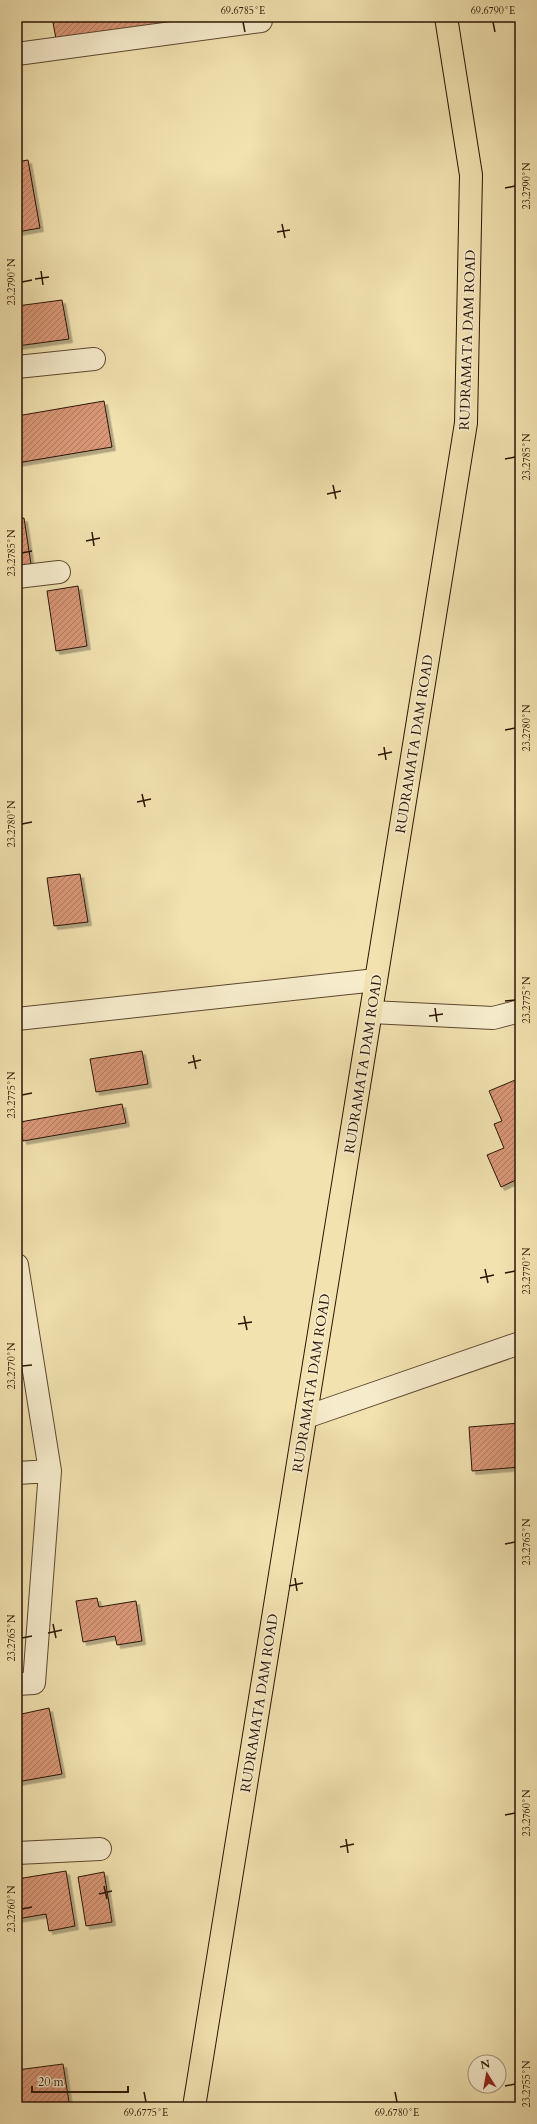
<svg xmlns="http://www.w3.org/2000/svg" width="537" height="2124" font-family="Cardo,serif">
	<style>
		.building { fill: url(#building-hatch); stroke: #2b1503; filter: url(#shadow) }
		.lines { fill: none; stroke-linecap: round; stroke-linejoin: round }
		.minor-casing { stroke: #5c482e; stroke-width: 24 }
		.highway-casing { stroke: #2b1503; stroke-width: 24 }
		.minor { stroke: #f6eccc; stroke-width: 22 }
		.highway { stroke: #f1e2b0; stroke-width: 22 }
		.ticks { fill: none; stroke: #2b1503; stroke-width: 1.5 }
		.labels { text-anchor: middle; stroke-width: 3.5; stroke-linejoin: round; paint-order: stroke }
		.street-label { font-size: 14px; fill: #2b1503; stroke: #f6eccc }
		.neatline { fill: none; stroke: #2b1503; stroke-width: 1.5 }
		.ticks-label { font-size: 10px; text-anchor: middle; fill: #2b1503 }
	</style>
	<defs>
		<pattern id="building-hatch" width="6" height="6" patternUnits="userSpaceOnUse"><rect width="6" height="6" fill="#d99777"/><path d="M-1 1l2-2M0 6l6-6M5 7l2-2" fill="none" stroke="#b07a5f"/></pattern>
		<filter id="shadow"><feDropShadow dx="3.5" dy="3.5" stdDeviation="0" flood-color="#0004"/></filter>
	</defs>
	<rect width="100%" height="100%" fill="#f1e2b0"/>
	<filter id="stains"><feTurbulence type="fractalNoise" baseFrequency=".005" numOctaves="4"/><feColorMatrix values="0 0 0 0 .2 0 0 0 0 .09 0 0 0 0 .02 0 0 0 .5 -.17"/></filter>
	<radialGradient id="worn" r=".72"><stop offset=".6" stop-color="#630" stop-opacity="0"/><stop offset="1" stop-color="#630" stop-opacity=".3"/></radialGradient>
	<path class="building" d="M52,17H184V20L56,39Z
		M28,160L40,228L17,232V162Z
		M62,300L69,339L17,346V306Z
		M104,401L112,447L17,463V416Z
		M24,518L31,564L17,566V519Z
		M78,586L87,646L56,651L47,591Z
		M80,874L88,922L54,926L47,878Z
		M142,1051L148,1084L96,1092L90,1059Z
		M520,1078V1178L501,1187L487,1155L504,1148L494,1124L502,1121L489,1091Z
		M122,1104L126,1123L23,1141L20,1122Z
		M520,1423V1467L472,1471L469,1427Z
		M97,1598L99,1607L136,1601L142,1641L117,1645L115,1636L83,1642L76,1601Z
		M49,1708L62,1774L17,1782V1715Z
		M66,1871L75,1926L49,1931L46,1914L17,1919V1879Z
		M104,1872L112,1922L86,1926L78,1877Z
		M63,2064L69,2102L36,2107H17V2070Z"/>
	<g class="lines">
		<defs>
			<path id="minor" d="M17,54L261,21V17
				M17,367L94,359
				M17,577L59,572
				M371,1012L493,1018L520,1011
				M17,1019L376,980
				M17,1265L50,1471L34,1683L17,1684
				M306,1417L520,1343
				M17,1473L50,1471
				M17,1853L100,1849"/>
			<path id="highway" d="M194,2107L466,423L471,175L446,17"/>
		</defs>
		<use href="#minor" class="minor-casing"/>
		<use href="#highway" class="highway-casing"/>
		<use href="#minor" class="minor"/>
		<use href="#highway" class="highway"/>
	</g>
	<path class="ticks" d="M243,22L245,32M493,22L495,32M505,188L515,186M282,224L285,238M277,232L290,230M41,271L43,285M35,279L49,277M22,282L32,280M505,459L515,457M333,485L336,499M327,494L341,491M92,532L94,546M86,541L100,538M22,553L32,551M505,730L515,728M384,747L386,760M378,755L392,752M142,794L145,807M137,802L151,799M22,824L32,822M505,1001L515,1000M435,1008L437,1022M429,1016L443,1014M193,1055L196,1069M188,1063L201,1060M22,1095L32,1093M485,1269L488,1283M505,1273L515,1271M480,1278L494,1275M244,1316L247,1330M238,1324L252,1322M22,1366L32,1365M505,1544L515,1542M295,1578L297,1591M289,1586L303,1583M53,1624L56,1638M48,1633L62,1630M22,1638L32,1636M505,1815L515,1813M346,1839L348,1853M340,1847L354,1844M104,1886L107,1899M99,1894L112,1891M22,1909L32,1907M505,2086L515,2084M144,2092L146,2102M395,2092L397,2102"/>
	<g class="labels">
		<g class="street-label">
			<text transform="translate(467 340) rotate(-88)" y="5">RUDRAMATA DAM ROAD</text>
			<text transform="translate(414 744) rotate(-81)" y="5">RUDRAMATA DAM ROAD</text>
			<text transform="translate(363 1064) rotate(-81)" y="5">RUDRAMATA DAM ROAD</text>
			<text transform="translate(311 1383) rotate(-81)" y="5">RUDRAMATA DAM ROAD</text>
			<text transform="translate(259 1703) rotate(-81)" y="5">RUDRAMATA DAM ROAD</text>
		</g>
	</g>
	<rect width="537" height="2124" fill="none" stroke="#f1e2b0" stroke-width="44"/>
	<g transform="translate(487 2074) rotate(349)"><circle r="19" fill="#f6eccc" stroke="#a5967c"/>
	<path d="M0-3L7 15L0 10L-7 15Z" fill="#8f2418"/>
	<text y="-6" font-size="11" font-weight="bold" text-anchor="middle" fill="#2b1503">N</text>
	</g>
	<path d="M32 2086v6h96v-6" fill="none" stroke="#2b1503" stroke-width="2"/>
	<text x="38" y="2086" font-size="12" fill="#2b1503" stroke="#f6eccc" stroke-width="3" paint-order="stroke">20 m</text>
	<rect x="22" y="22" width="493" height="2080" class="neatline"/>
	<g class="ticks-label">
		<text x="243" y="14">69.6785°E</text>
		<text x="493" y="14">69.6790°E</text>
		<text transform="translate(526 186) rotate(-90)" y="4">23.2790°N</text>
		<text transform="translate(11 282) rotate(-90)" y="4">23.2790°N</text>
		<text transform="translate(526 457) rotate(-90)" y="4">23.2785°N</text>
		<text transform="translate(11 553) rotate(-90)" y="4">23.2785°N</text>
		<text transform="translate(526 728) rotate(-90)" y="4">23.2780°N</text>
		<text transform="translate(11 824) rotate(-90)" y="4">23.2780°N</text>
		<text transform="translate(526 1000) rotate(-90)" y="4">23.2775°N</text>
		<text transform="translate(11 1095) rotate(-90)" y="4">23.2775°N</text>
		<text transform="translate(526 1271) rotate(-90)" y="4">23.2770°N</text>
		<text transform="translate(11 1366) rotate(-90)" y="4">23.2770°N</text>
		<text transform="translate(526 1542) rotate(-90)" y="4">23.2765°N</text>
		<text transform="translate(11 1638) rotate(-90)" y="4">23.2765°N</text>
		<text transform="translate(526 1813) rotate(-90)" y="4">23.2760°N</text>
		<text transform="translate(11 1909) rotate(-90)" y="4">23.2760°N</text>
		<text transform="translate(526 2084) rotate(-90)" y="4">23.2755°N</text>
		<text x="146" y="2116">69.6775°E</text>
		<text x="397" y="2116">69.6780°E</text>
	</g>
	<rect width="100%" height="100%" filter="url(#stains)"/>
	<rect width="100%" height="100%" fill="url(#worn)"/>
</svg>
